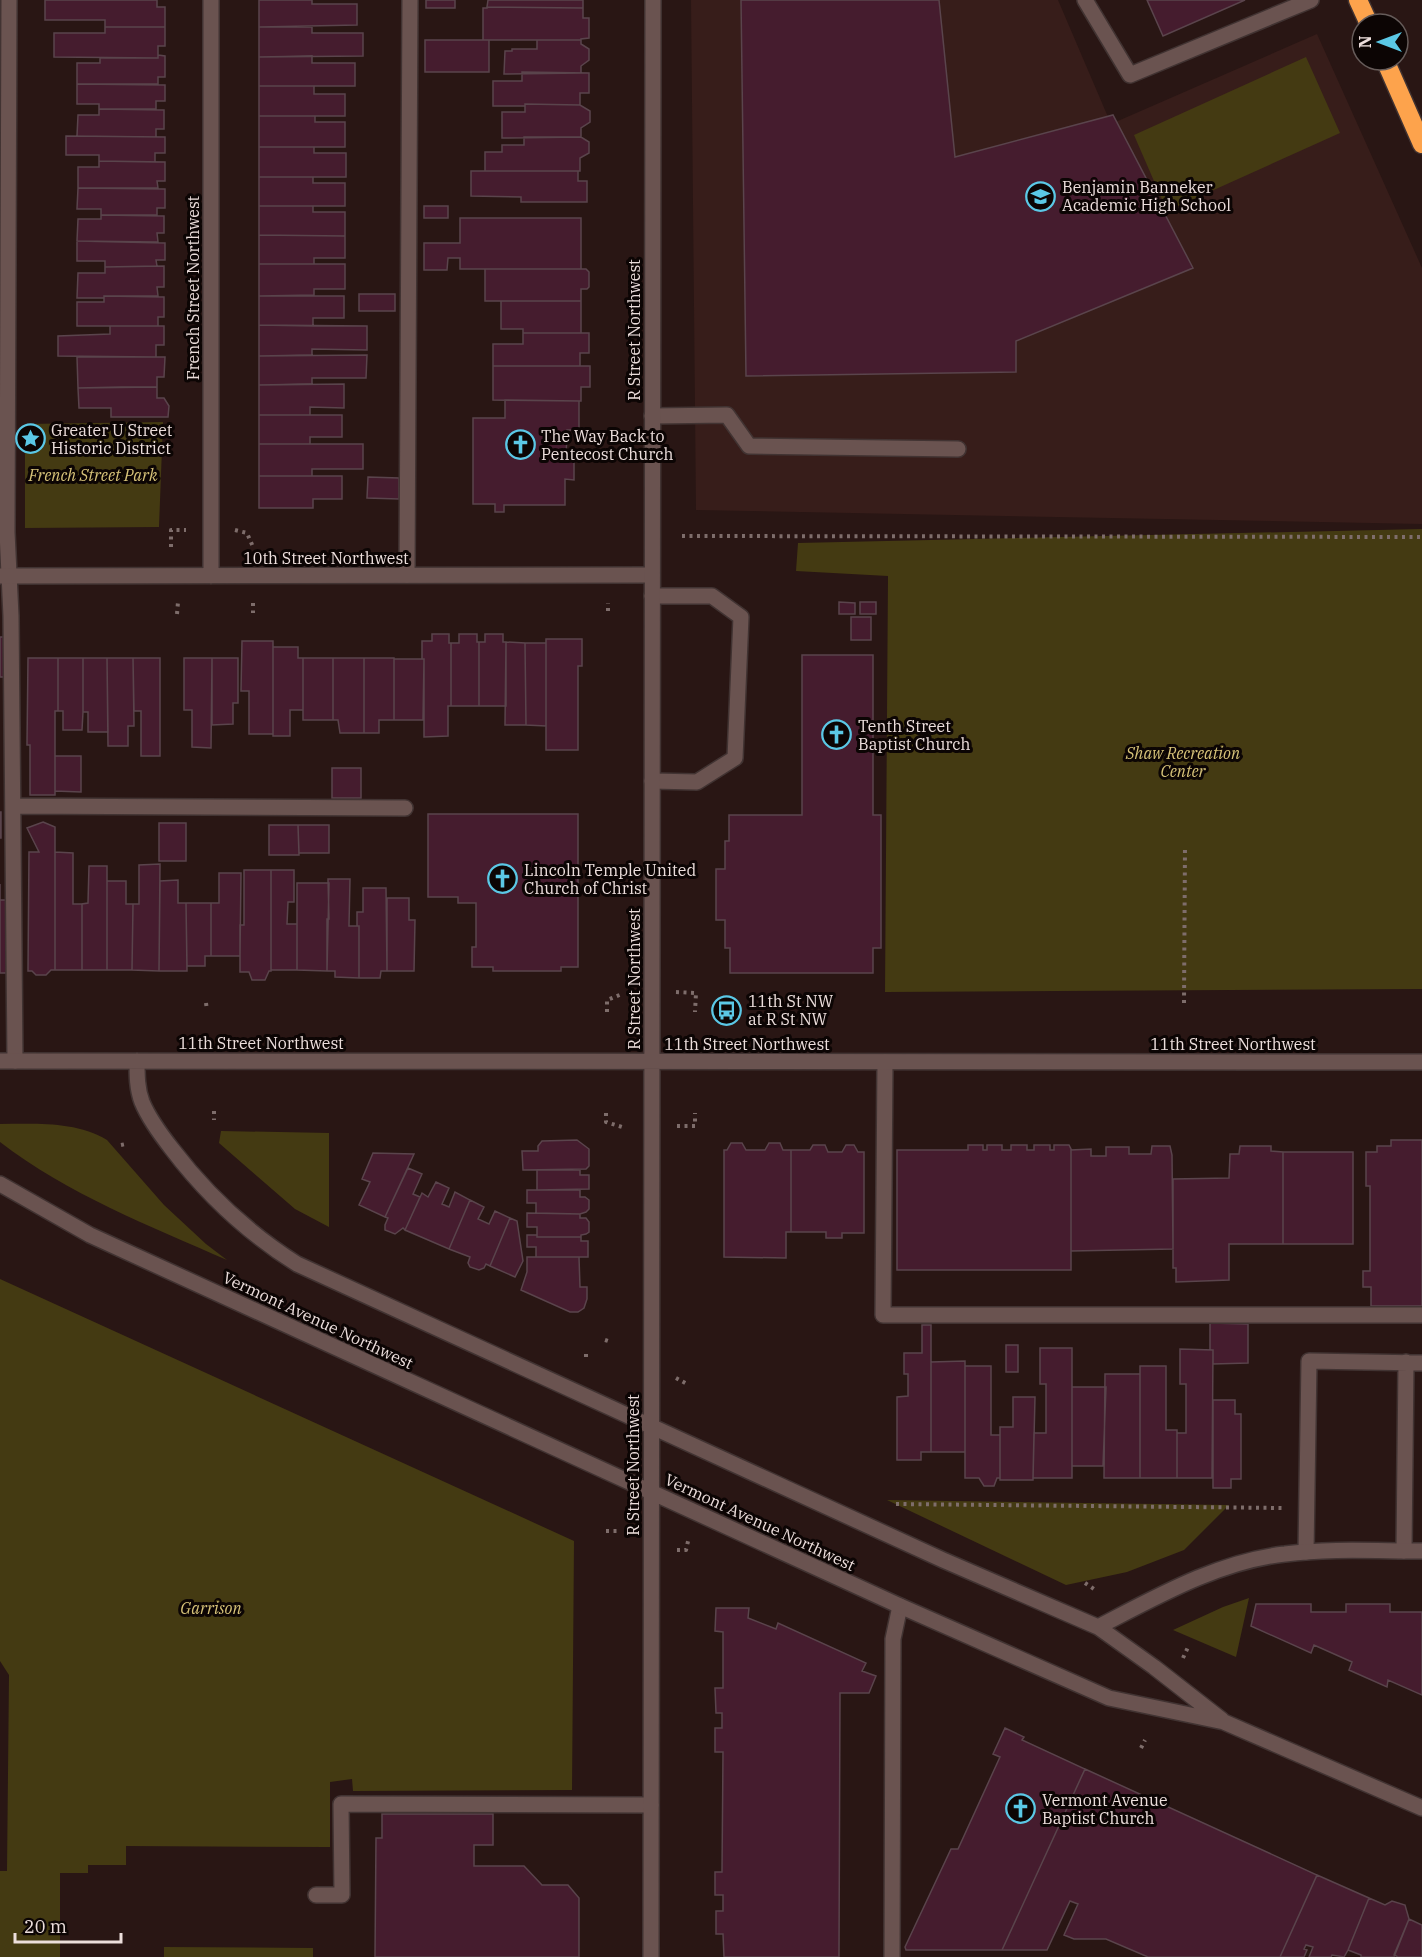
<svg xmlns="http://www.w3.org/2000/svg" width="1422" height="1957" font-family="'IBM Plex Serif',serif">
	<style>
		.built { fill: #371d1a }
		.green { fill: #443a12 }
		.building { fill: #451c2e; stroke: #5a444c; stroke-width: 1.5 }
		.lines { fill: none; stroke-linecap: round; stroke-linejoin: round }
		.lane-casing { stroke: #413332; stroke-width: 18 }
		.street-casing { stroke: #413332; stroke-width: 18 }
		.secondary-casing { stroke: #413332; stroke-width: 18 }
		.highway-casing { stroke: #413332; stroke-width: 21 }
		.path { stroke: #7e6d6b; stroke-width: 4; stroke-dasharray: 3 4.5; stroke-linecap: butt }
		.lane { stroke: #6a5350; stroke-width: 15 }
		.street { stroke: #6a5350; stroke-width: 15 }
		.secondary { stroke: #6a5350; stroke-width: 15 }
		.highway { stroke: #fda34c; stroke-width: 18 }
		.labels { text-anchor: middle; stroke-width: 6; stroke-linejoin: round; paint-order: stroke }
		.poi-label { font-size: 16px; fill: #ecdedc; stroke: #0c0504; text-anchor: start }
		.street-label { font-size: 16px; fill: #ecdedc; stroke: #0c0504 }
		.park-label { font-size: 16px; font-style: italic; fill: #d7c379; stroke: #0c0504 }
	</style>
	<rect width="100%" height="100%" fill="#291614"/>
	<path class="built" d="M691,0H1058L1111,124L1317,34L1422,268V524L696,510Z"/>
	<path class="green" d="M1306,57L1340,133L1167,211L1134,135Z
		M163,422L159,527L25,528V424Z
		M1422,529V989L885,992L888,576L796,571L798,543Z
		M0,1124C36,1124 75,1121 107,1140L164,1205L206,1244L227,1260C150,1226 67,1194 0,1142Z
		M221,1131L329,1133V1227L295,1209L219,1143Z
		M0,1279L574,1541L572,1790L353,1791L352,1779L330,1782V1847L126,1846V1865H88V1873H60V1957H0V1871H7L9,1675L0,1661Z
		M887,1500L1229,1505L1184,1550L1127,1572L1066,1585Z
		M1249,1598L1236,1657L1173,1630L1223,1607Z
		M164,1947L313,1948V1957H164Z"/>
	<path class="building" d="M45,0H157V7H165V27H105V20H45Z
		M259,0H312V4H357V25L259,27Z
		M426,0H455V8H426Z
		M488,0H583V8L487,7Z
		M741,0H939L955,157L1113,115L1193,268L1016,341V372L746,376Z
		M1147,0H1245L1163,36Z
		M487,7L583,8V18H589V38L581,39V40H483V8H487Z
		M105,27H165V46H158V58L54,57V33H105Z
		M259,27H312V33H363V56L259,57Z
		M425,40H489V72H425Z
		M537,40H581V44L589,49V60L581,66V73L504,74L505,51H512V49H537Z
		M158,55L165,56V77H158V84H77V63H100V58H158Z
		M312,56V63H355V86H259V57Z
		M522,72L589,73V93H580V105L525,104V106H493V81H522Z
		M77,84L165,85V101H156V109H99V104H77Z
		M259,86H314V94H345V116H259Z
		M525,104L580,105L590,111V122L581,128V137L502,138V112H525Z
		M99,109L164,110V129H156V137L77,136L78,115H99Z
		M259,116H315V122H345V147H259Z
		M66,136L165,137V153H155V162L99,161V155H66Z
		M524,137H581L589,142V153L580,158V171H485V152H502V145H524Z
		M259,147H314V153H346V177H259Z
		M99,161L165,162V181H157L158,188H78V167H99Z
		M471,171H578V181H587V202H521V197L471,196Z
		M259,177H313V183H345V206H259Z
		M78,188L165,189V208H157V215H101V209H77Z
		M259,206H313V212H345V236L259,235Z
		M424,206H448V218H424Z
		M101,215L164,216V233H157L158,242L77,241L78,219H101Z
		M460,218H581V269H460V258H448L447,270H424V243H460Z
		M259,235L345,236V258H314V264H259Z
		M77,241L165,243V260H156L157,266L105,267V261H77Z
		M259,264H345V289H314V295L259,296Z
		M164,266V287H157L158,296H104V298H77L78,273H105V267Z
		M485,269H586L589,272V287L587,289H581V301H485Z
		M359,294H395V311H359Z
		M104,296L164,297V317H158V326H77V302H104Z
		M259,296H344V318H313V326L259,325Z
		M501,301H581V333H523V329H501Z
		M259,325L367,326V350L312,349V355L259,356Z
		M110,326H164V345H156V357L58,356V336L110,334Z
		M523,333H589V353H580V366H493V344H523Z
		M367,355L366,378H312V384L259,385V356Z
		M77,357H165L164,377H157V387L78,388Z
		M493,366H590V387H581V401L493,400Z
		M344,384V408L310,407V415H259V385Z
		M121,387H157V398H164L169,406L168,417H111V408H79L78,388Z
		M505,400L579,401V430H567L566,459H574V480L565,479V505H504V512H495V504H473V418H505Z
		M259,415H342V437H310V444H259Z
		M259,444H363V469H312V476H259Z
		M259,476H342V499H313V508H259Z
		M368,477L399,478V499L367,498Z
		M839,602L855,603V614H839Z
		M860,602H876V614H860Z
		M851,617H871V640H851Z
		M432,634H449V643H451V706H448V736L424,737V659H422V641H432Z
		M459,634H477V642H479V706H451V643H459Z
		M485,634H503V642H506V706H479V642H485Z
		M0,637H5L8,677H0Z
		M546,639H582V666H578V750H546Z
		M242,641H273V734H249V691H241Z
		M506,642L525,643L526,725H505Z
		M525,643H546V726L526,725Z
		M273,647H298V658H303V710H290V736H273Z
		M802,655H873V815H881V948H873V973H730V948H725V920H716V869H725V841H729V815H802Z
		M28,658H58V711H55V795H30V745H27Z
		M58,658H83V712L82,730H63V711H58Z
		M83,658H107L108,732H88V712H83Z
		M107,658H133L134,726H128V746H108Z
		M133,658H160V756H141V711H134Z
		M184,658H212L211,748L192,747V710H184Z
		M212,658H238V703H233V724L212,725Z
		M303,658H333V720H303Z
		M333,658H364V733H340L338,720H333Z
		M364,658H394V720H379V733H364Z
		M394,659H424L423,720H394Z
		M55,756H81V792L55,791Z
		M332,768H361V798H332Z
		M0,812H1V838H0Z
		M428,814H578V967H561V971H493V967H472V947H476V903H458V897H428Z
		M43,822L55,827V970H51L46,975H36L32,971H28L29,852H39L27,828Z
		M159,823H186V861H159Z
		M269,825H298L299,855H269Z
		M298,825H329V853H299Z
		M55,852L73,853V904H82V970H55Z
		M160,864L159,971L132,970L133,904H139V865Z
		M89,866H107V970H82V904L88,903Z
		M244,870H271V971H269L265,980H252L249,972H240V925H244Z
		M271,870H294V902H288L287,924H297V970H271Z
		M219,873H241L240,956H211V903H219Z
		M328,879H350L349,926H359V978L335,977V971H327V919H329Z
		M178,880V903H186L187,971H159L160,881Z
		M107,881H126V904H133L132,970H107Z
		M297,883H329L327,971L297,970Z
		M0,884V900H8V973H0Z
		M363,888H386L387,971H381L380,978H359V926H357V912H363Z
		M387,898H409V920H415L414,971H387Z
		M186,903H211V956H205V966H187Z
		M577,1140L589,1149V1166L586,1169L523,1170L522,1151H538V1146L542,1141Z
		M1391,1140H1422V1306H1371V1287H1363V1271H1370V1186H1366V1152H1377V1146H1391Z
		M731,1143H742L746,1150H765L769,1143H780L783,1150H791V1232H786V1258L724,1257V1150H727Z
		M813,1145H825L828,1152H842L846,1145H854L858,1152H864V1233H842V1238H826V1232H791V1150H810Z
		M968,1145H983V1150H987V1145H1002V1150H1011V1145H1027V1150H1034V1145H1050V1150H1054V1145H1069L1071,1149V1270H897V1150H968Z
		M1152,1146H1170L1172,1155L1173,1249L1071,1251V1150L1091,1149V1156H1106V1147H1129V1154H1151Z
		M1240,1146H1271V1151L1283,1152V1244H1229V1280L1176,1282V1268H1173V1179L1229,1178L1230,1154H1239Z
		M1283,1152H1353V1244H1283Z
		M373,1153L414,1154L385,1217L359,1205L370,1182L362,1179Z
		M408,1168L422,1174L413,1194L420,1197L405,1230L403,1228L395,1234L385,1230V1225L388,1218L385,1217Z
		M537,1170H580V1175H589V1189L537,1190Z
		M436,1182L449,1188L442,1204L449,1207L455,1192L470,1200L449,1249L405,1230L422,1193L428,1197Z
		M527,1190H580V1197H585L589,1200V1209L586,1212L580,1214L536,1213V1203H527Z
		M470,1200L484,1207L478,1219L489,1224L495,1211L510,1218L490,1266L486,1264L484,1268L479,1270L470,1267L468,1263L470,1257L449,1249Z
		M527,1213L580,1214V1218H586L589,1222V1232L586,1234L581,1235V1237H537V1227H527Z
		M510,1218L517,1221L523,1261L515,1277L490,1266Z
		M527,1235H537V1237H581V1241H588V1257H536V1247H527Z
		M527,1257H579L580,1287H587V1299L584,1308L578,1312H570L521,1290L527,1272Z
		M1210,1323L1248,1324V1363L1213,1364V1350H1210Z
		M922,1325H931V1452H921V1460H897V1397L908,1396V1374H904V1353H922Z
		M1006,1345H1018V1372H1006Z
		M1040,1348H1072V1478H1033L1034,1433H1046V1384H1040Z
		M1180,1349L1213,1350L1212,1478H1177V1433H1186V1384H1180Z
		M965,1361V1452H931V1362Z
		M965,1366H991V1435H1000V1478H997L994,1486H984L979,1478H965Z
		M1140,1366H1166V1430H1177V1478H1140Z
		M1105,1374H1140V1478H1104Z
		M1072,1387H1106L1103,1466H1072Z
		M1013,1397H1035L1033,1480H1000V1427H1013Z
		M1213,1400H1235V1414H1241V1479H1231V1488H1213Z
		M1256,1604H1311V1612H1346V1604H1390V1612H1422V1695L1388,1680L1387,1687L1349,1670L1352,1662L1314,1645L1311,1653L1251,1626Z
		M716,1608H749L748,1618L776,1629L778,1623L866,1663L862,1671L876,1676L869,1693H840L839,1957H724L723,1934H716V1911H723V1895H715V1872H722L723,1752H715V1728H722V1713H716L715,1688H723V1632L715,1631Z
		M1005,1728L1024,1737L1022,1740L1085,1769L1002,1950H906L905,1947L951,1849H958L1000,1757L993,1754Z
		M1085,1769L1317,1875L1280,1957H1148L1106,1939H1074L1064,1935L1078,1904L1070,1901L1047,1950H1002Z
		M382,1814H493V1845H474V1866H524L542,1885H568L579,1898V1957H375L376,1838H382Z
		M1317,1875L1369,1898L1348,1950L1344,1957L1332,1955L1331,1957H1309L1313,1947L1306,1945L1304,1949L1307,1950L1304,1957H1280Z
		M1369,1898L1385,1905L1392,1901L1405,1905L1409,1919L1394,1957H1361V1955L1348,1950Z
		M1409,1919L1422,1925V1957H1398L1394,1955Z"/>
	<g class="lines">
		<defs>
			<path id="lane" d="M9,0L7,532L11,616L15,1061
				M1085,0L1130,75L1311,0
				M652,416L727,415L749,446L958,449
				M407,575L410,0
				M652,596H712L741,617L735,758L697,782L652,781
				M14,806L405,808
				M885,1062L883,1315H1422
				M1404,1551L1406,1362
				M1306,1552L1309,1361L1422,1363
				M316,1895H342L341,1804L651,1805
				M892,1957L893,1639L900,1606"/>
			<path id="street" d="M211,0V576
				M0,576L652,575"/>
			<path id="secondary" d="M0,1061L1422,1062
				M137,1061C137,1075 137,1089 142,1102C149,1119 161,1135 172,1149C207,1195 248,1233 297,1264L943,1560L1098,1627L1154,1667L1222,1720
				M0,1184L90,1235L900,1606L1109,1698L1224,1722L1422,1808
				M1098,1627C1156,1597 1219,1561 1285,1554C1330,1548 1377,1551 1422,1551
				M651,1957L653,0"/>
			<path id="highway" d="M1358,0L1369,24
				M1385,60L1422,144"/>
		</defs>
		<use href="#lane" class="lane-casing"/>
		<use href="#street" class="street-casing"/>
		<use href="#secondary" class="secondary-casing"/>
		<use href="#highway" class="highway-casing"/>
		<path class="path" d="M235,530L247,533L253,547
			M682,536L1422,537
			M171,547V530H186
			M253,603V613
			M608,611V603
			M177,614L178,602
			M676,992L696,993L695,1012
			M206,1003L207,1010
			M1184,1003L1185,846
			M607,1012V1000L622,994
			M214,1111V1120
			M606,1113V1122L622,1127
			M677,1126H695V1113
			M121,1145L126,1144
			M605,1340L611,1342
			M586,1354V1360
			M676,1378L687,1384
			M896,1504L1282,1508
			M606,1531H621
			M677,1550H686L689,1537
			M1085,1583L1094,1589
			M1183,1658L1189,1645
			M1141,1748L1145,1740"/>
		<use href="#lane" class="lane"/>
		<use href="#street" class="street"/>
		<use href="#secondary" class="secondary"/>
		<use href="#highway" class="highway"/>
	</g>
	<defs>
		<symbol id="school-ring" viewBox="-11 -11 22 22"><circle r="9.5" fill="#0c0504" stroke="#5bc8e6" stroke-width="1.5"/><path d="M0-5L7-2L0 1L-7-2ZM-4 1L0 2.5L4 1V4Q0 6-4 4Z" fill="#5bc8e6"/></symbol>
		<symbol id="sight-ring" viewBox="-11 -11 22 22"><circle r="9.5" fill="#0c0504" stroke="#5bc8e6" stroke-width="1.5"/><path d="M0-6L1.8-2.2L6-1.7L2.9 1.2L3.7 5.4L0 3.3L-3.7 5.4L-2.9 1.2L-6-1.7L-1.8-2.2Z" fill="#5bc8e6"/></symbol>
		<symbol id="church-ring" viewBox="-11 -11 22 22"><circle r="9.5" fill="#0c0504" stroke="#5bc8e6" stroke-width="1.5"/><path d="M-1.2-6h2.4v3.5h3.3v2.4h-3.3V6h-2.4V-.1h-3.3v-2.4h3.3Z" fill="#5bc8e6"/></symbol>
		<symbol id="bus-ring" viewBox="-11 -11 22 22"><circle r="9.5" fill="#0c0504" stroke="#5bc8e6" stroke-width="1.5"/><path d="M-5-6H5V4H4V6H2V4H-2V6H-4V4H-5ZM-3.5-4V0h7V-4ZM-3.5 1.2v1.5H-2V1.2ZM2 1.2v1.5H3.5V1.2Z" fill="#5bc8e6"/></symbol>
	</defs>
	<g fill-rule="evenodd">
		<use href="#school-ring" x="1024" y="180" width="33" height="33"/>
		<use href="#sight-ring" x="14" y="422" width="33" height="33"/>
		<use href="#church-ring" x="504" y="428" width="33" height="33"/>
		<use href="#church-ring" x="820" y="718" width="33" height="33"/>
		<use href="#church-ring" x="486" y="862" width="33" height="33"/>
		<use href="#bus-ring" x="710" y="994" width="33" height="33"/>
		<use href="#church-ring" x="1004" y="1792" width="33" height="33"/>
	</g>
	<g class="labels">
		<g class="poi-label">
			<text x="1062" y="193">Benjamin Banneker<tspan x="1062" dy="18">Academic High School</tspan></text>
			<text x="51" y="436">Greater U Street<tspan x="51" dy="18">Historic District</tspan></text>
			<text x="541" y="442">The Way Back to<tspan x="541" dy="18">Pentecost Church</tspan></text>
			<text x="858" y="732">Tenth Street<tspan x="858" dy="18">Baptist Church</tspan></text>
			<text x="524" y="876">Lincoln Temple United<tspan x="524" dy="18">Church of Christ</tspan></text>
			<text x="748" y="1007">11th St NW<tspan x="748" dy="18">at R St NW</tspan></text>
			<text x="1042" y="1806">Vermont Avenue<tspan x="1042" dy="18">Baptist Church</tspan></text>
		</g>
		<g class="street-label">
			<text transform="translate(193 288) rotate(-90)" y="6">French Street Northwest</text>
			<text transform="translate(634 330) rotate(-90)" y="6">R Street Northwest</text>
			<text x="326" y="564">10th Street Northwest</text>
			<text transform="translate(634 979) rotate(-90)" y="6">R Street Northwest</text>
			<text x="261" y="1049">11th Street Northwest</text>
			<text x="747" y="1050">11th Street Northwest</text>
			<text x="1233" y="1050">11th Street Northwest</text>
			<text transform="translate(318 1320) rotate(25)" y="6">Vermont Avenue Northwest</text>
			<text transform="translate(633 1465) rotate(-90)" y="6">R Street Northwest</text>
			<text transform="translate(760 1522) rotate(25)" y="6">Vermont Avenue Northwest</text>
		</g>
		<g class="park-label">
			<text x="93" y="481">French Street Park</text>
			<text x="1183" y="759">Shaw Recreation<tspan x="1183" dy="18">Center</tspan></text>
			<text x="211" y="1614">Garrison</text>
		</g>
	</g>
	<g transform="translate(1380 42) rotate(270)"><circle r="28" fill="#0c0504" stroke="#665c5a" stroke-width="1.5"/>
	<path d="M0-4.5L10 22L0 15L-10 22Z" fill="#5bc8e6"/>
	<text y="-9" font-size="16" font-weight="bold" text-anchor="middle" fill="#ecdedc">N</text>
	</g>
	<path d="M15 1933v9h106v-9" fill="none" stroke="#ecdedc" stroke-width="3"/>
	<text x="24" y="1933" font-size="18" fill="#ecdedc" stroke="#0c0504" stroke-width="4.5" paint-order="stroke">20 m</text>
</svg>
